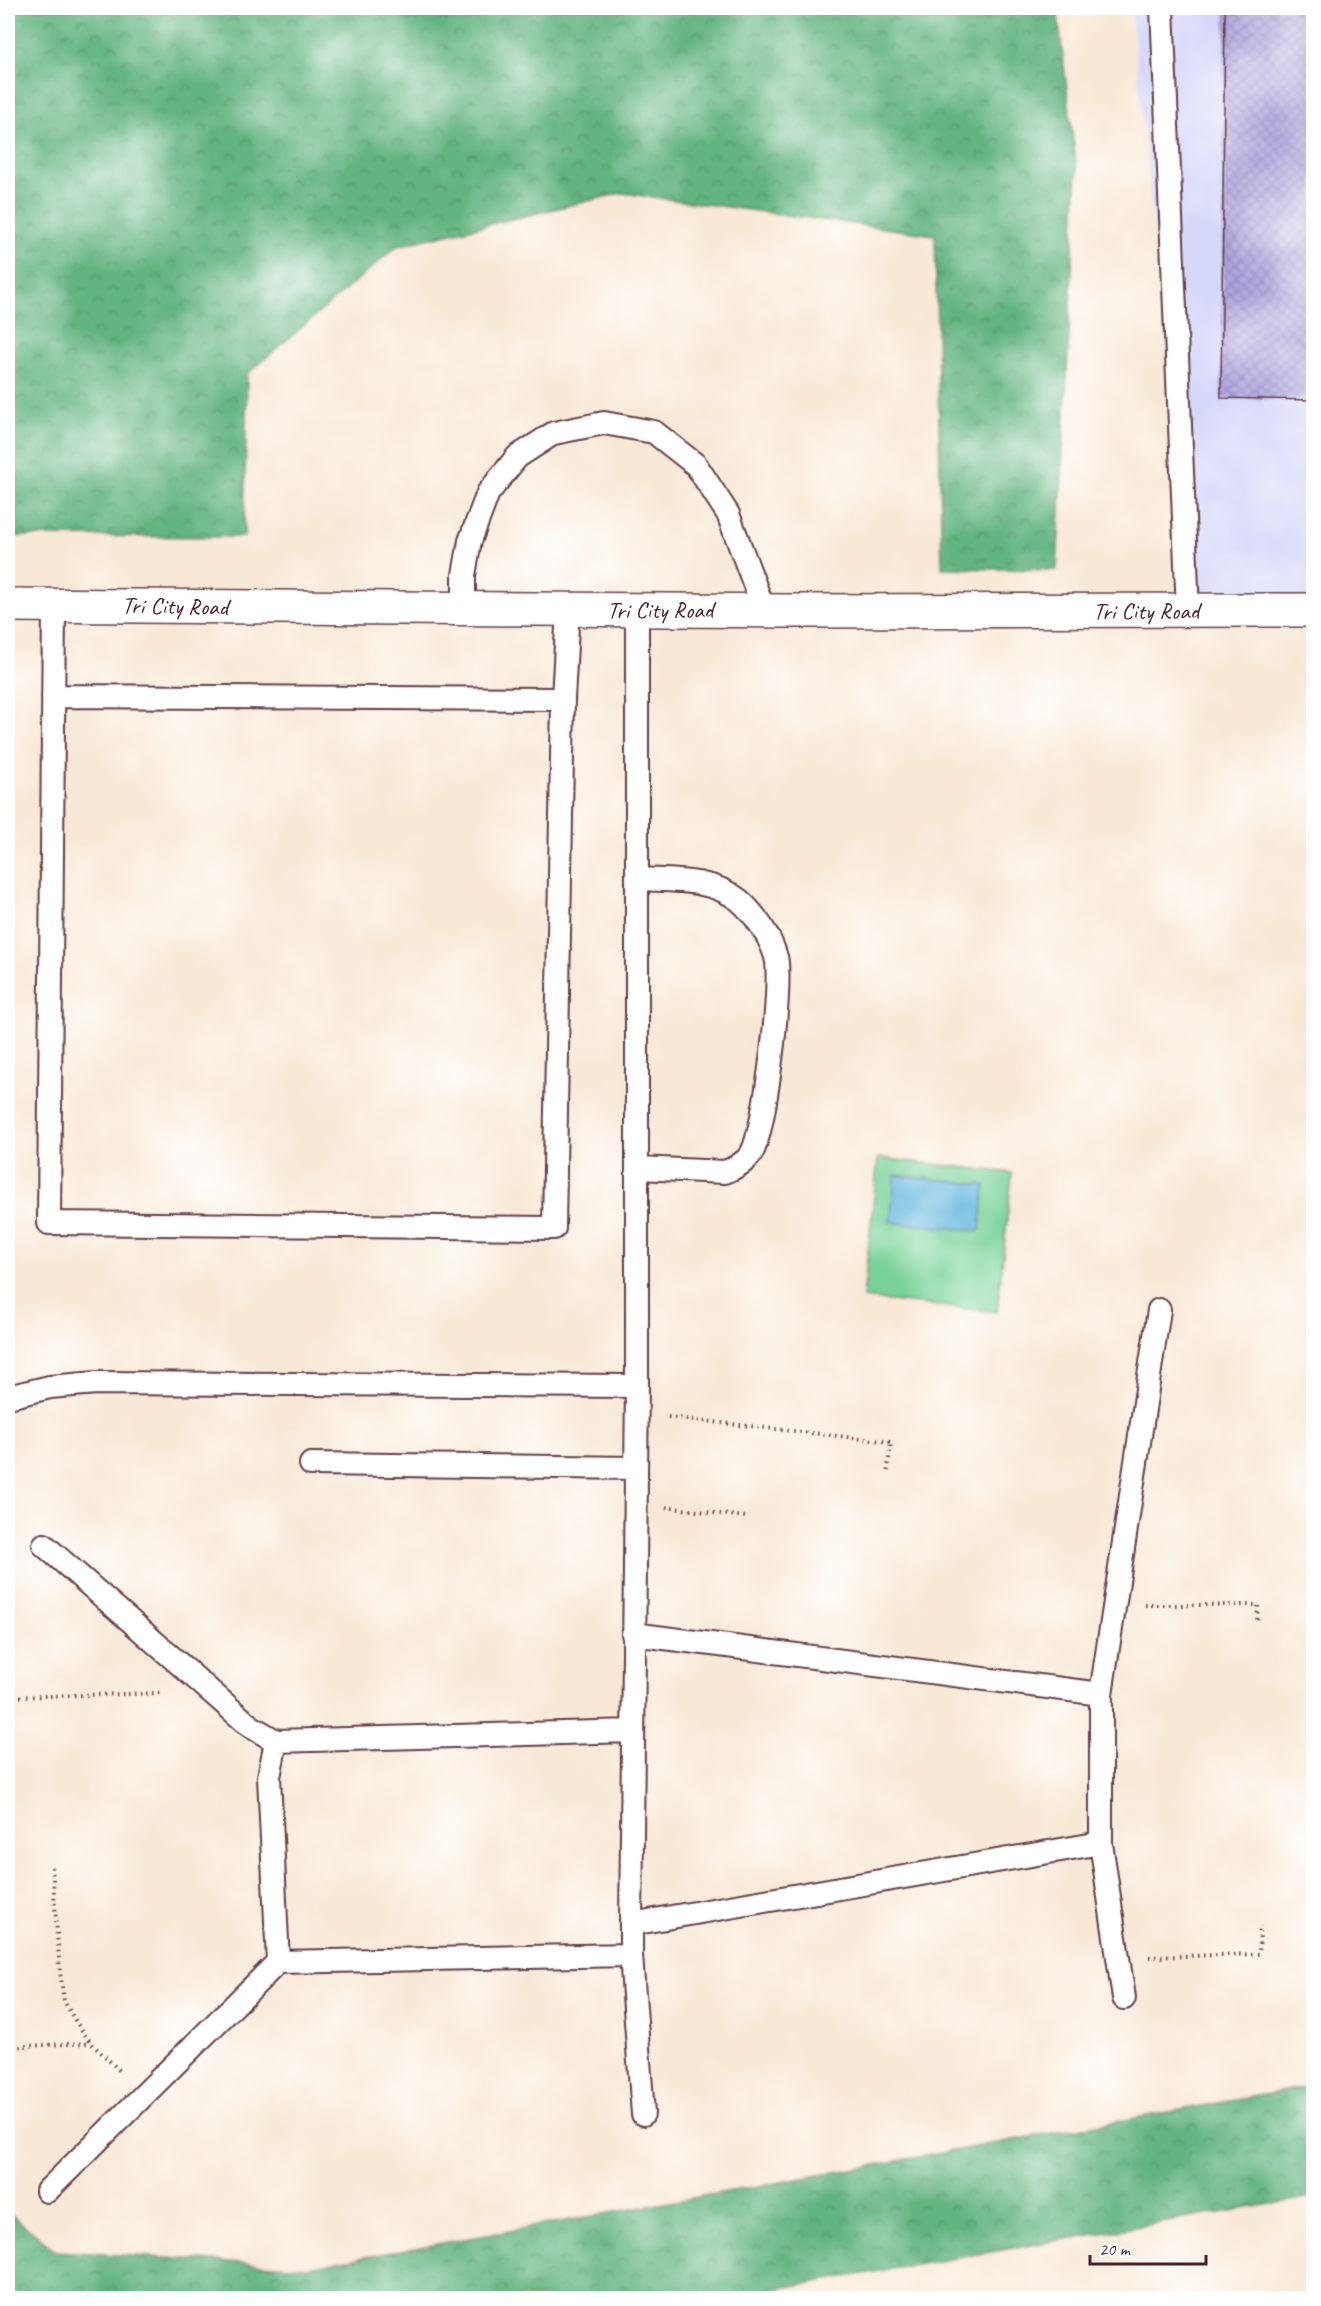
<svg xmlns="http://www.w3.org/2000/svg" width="1321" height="2306" font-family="Caveat,sans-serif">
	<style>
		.built { fill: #d6d8f9 }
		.forest { fill: url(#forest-crowns); stroke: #566a56; stroke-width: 1.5 }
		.pitch { fill: #78d298; stroke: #617862; stroke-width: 1.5 }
		.water { fill: #63b6de; stroke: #566a84; stroke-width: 1.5 }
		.building { fill: url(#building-cross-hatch) }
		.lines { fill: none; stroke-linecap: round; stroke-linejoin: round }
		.lane-casing { stroke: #643d44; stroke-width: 26 }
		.street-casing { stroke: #643d44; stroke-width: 36 }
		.path { stroke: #643d44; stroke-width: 4; stroke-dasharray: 1.5 4.5; stroke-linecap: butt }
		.lane { stroke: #fff; stroke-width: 22 }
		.street { stroke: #fff; stroke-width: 33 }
		.labels { text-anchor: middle; stroke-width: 4.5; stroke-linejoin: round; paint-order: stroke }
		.street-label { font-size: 24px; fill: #4a1f2b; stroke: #fff }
	</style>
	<defs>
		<pattern id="forest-crowns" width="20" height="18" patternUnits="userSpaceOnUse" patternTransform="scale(1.5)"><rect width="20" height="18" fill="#62b480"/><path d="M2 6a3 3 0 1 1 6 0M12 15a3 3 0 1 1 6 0" fill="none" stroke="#539269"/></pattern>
		<pattern id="building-cross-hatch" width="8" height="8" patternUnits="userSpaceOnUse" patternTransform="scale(1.5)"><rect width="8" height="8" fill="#aea5e0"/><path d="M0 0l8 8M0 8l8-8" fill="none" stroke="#9086b6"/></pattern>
	</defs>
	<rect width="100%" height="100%" fill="#fff"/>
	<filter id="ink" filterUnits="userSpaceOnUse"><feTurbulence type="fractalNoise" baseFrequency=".0167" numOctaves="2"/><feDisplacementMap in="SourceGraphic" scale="12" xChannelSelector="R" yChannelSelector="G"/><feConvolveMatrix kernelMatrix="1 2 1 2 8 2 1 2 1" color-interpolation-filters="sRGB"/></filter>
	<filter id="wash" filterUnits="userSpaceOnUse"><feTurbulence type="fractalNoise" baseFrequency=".008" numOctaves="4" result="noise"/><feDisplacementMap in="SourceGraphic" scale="24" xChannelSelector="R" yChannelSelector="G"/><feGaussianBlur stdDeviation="1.35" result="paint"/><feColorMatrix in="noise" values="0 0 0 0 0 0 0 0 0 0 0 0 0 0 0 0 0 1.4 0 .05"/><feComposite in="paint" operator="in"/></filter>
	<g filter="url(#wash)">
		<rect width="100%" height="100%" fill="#f8e8d5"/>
		<path class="built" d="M1131,8H1313V601L1193,598Z"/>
		<path class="forest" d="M8,8H1057L1077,172L1057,570L942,568L935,235L622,193L397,246L247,374L244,537L8,536Z
			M1313,2086V2197L721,2298H8V2212L56,2251L309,2267Z"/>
		<path class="pitch" d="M878,1158L1012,1173L997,1312L863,1298Z"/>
		<path class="water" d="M895,1175L985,1185L980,1231L890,1222Z"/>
		<g id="blocks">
			<path class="building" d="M1225,8H1314V400L1221,398Z"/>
		</g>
	</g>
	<g filter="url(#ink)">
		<use href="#blocks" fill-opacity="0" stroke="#643d44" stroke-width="1.5"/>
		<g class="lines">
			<defs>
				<path id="lane" d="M1162,8L1188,611
					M54,605L49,1223L554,1228L563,699L568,609
					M464,609V575L470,541L488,493L517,457L554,433L604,423L654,432L696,465L728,514L764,610
					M637,610V1386L631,1924V1955L643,2114
					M53,696L563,699
					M638,1168L725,1172C735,1168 745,1163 751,1154C765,1133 783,982 776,957C770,936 755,914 739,900C710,878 673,881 639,879
					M8,1397L50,1387L96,1383L637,1386
					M311,1464L636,1468
					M44,1545L250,1726L276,1741L269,1777L278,1962L47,2191
					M633,1634L1101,1694
					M276,1741L632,1731
					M631,1924L1101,1843
					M278,1962L631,1955
					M1124,1998L1101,1843V1694L1159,1310"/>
				<path id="street" d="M8,605L788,611L1314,610"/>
			</defs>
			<use href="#lane" class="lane-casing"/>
			<use href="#street" class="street-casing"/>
			<path class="path" d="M668,1417L891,1442L887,1475
				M666,1507L745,1517
				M1145,1605H1258L1257,1622
				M8,1697L164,1693
				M52,1867L60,1972L64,2001L76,2022L91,2043L122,2073
				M1149,1957L1259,1954L1260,1926
				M8,2051L24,2046L91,2043"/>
			<use href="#lane" class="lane"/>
			<use href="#street" class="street"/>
		</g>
	</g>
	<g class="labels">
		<g class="street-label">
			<text transform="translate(175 606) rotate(1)" y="8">Tri City Road</text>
			<text x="660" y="618">Tri City Road</text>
			<text x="1146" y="619">Tri City Road</text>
		</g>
	</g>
	<rect width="1321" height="2306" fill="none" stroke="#fff" stroke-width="30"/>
	<path d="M1090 2255v9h116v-9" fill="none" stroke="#4a1f2b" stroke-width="3"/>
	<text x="1099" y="2255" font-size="18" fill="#4a1f2b" stroke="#ffffff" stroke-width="4.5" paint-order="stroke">20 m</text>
</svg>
